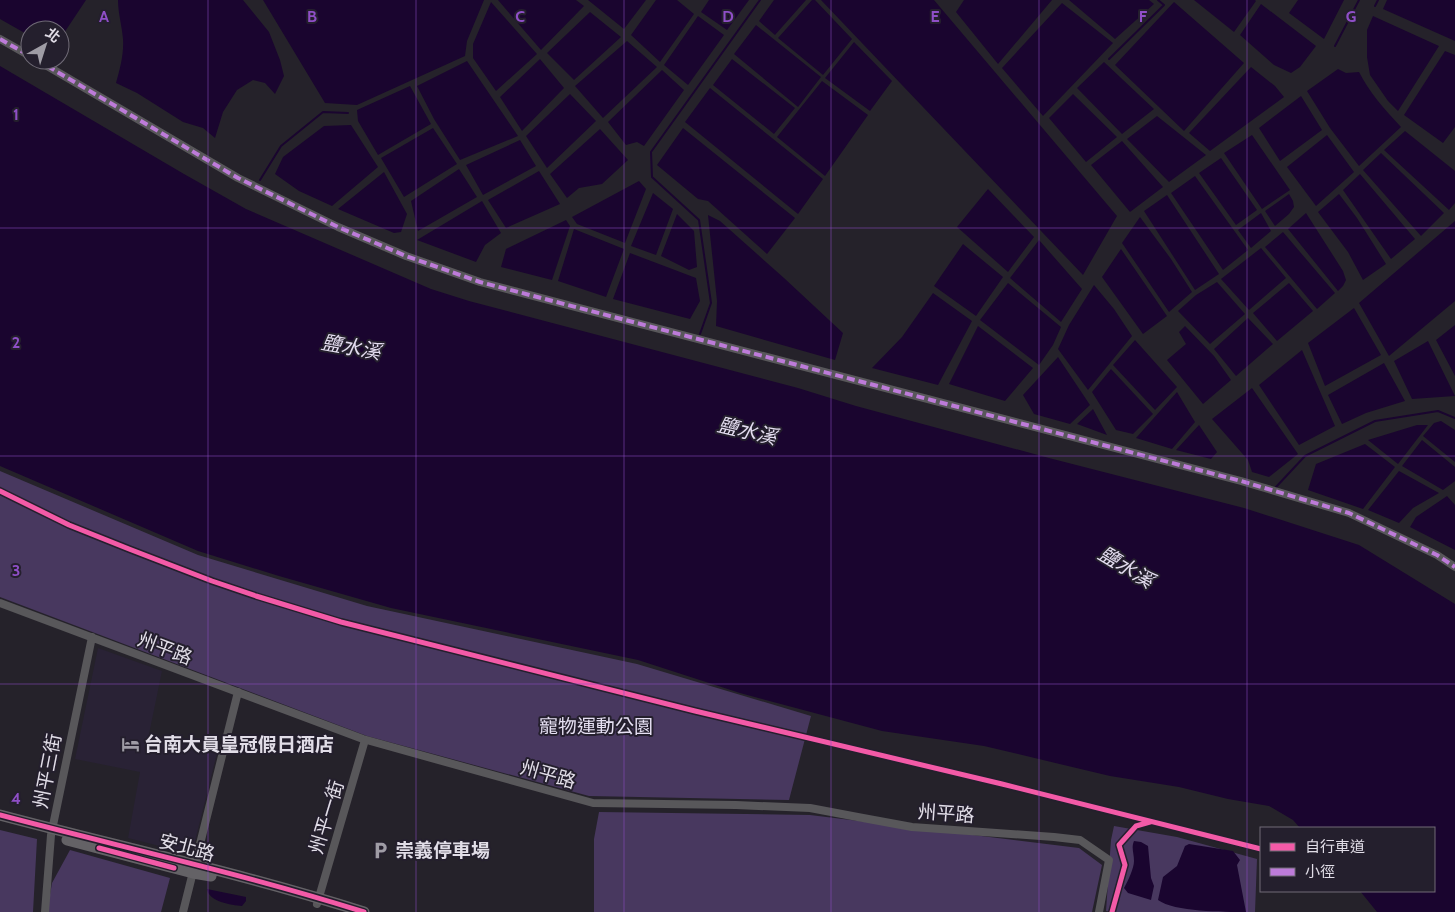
<svg xmlns="http://www.w3.org/2000/svg" width="1455" height="912" font-family="Cabin,'Noto Sans TC',sans-serif">
	<style>
		.built { fill: #292235 }
		.green { fill: #48385f }
		.water { fill: #1a052f }
		.lines { fill: none; stroke-linecap: round; stroke-linejoin: round }
		.stream { stroke: #1a052f; stroke-width: 2 }
		.street { stroke: #58575a; stroke-width: 8 }
		.secondary { stroke: #646266; stroke-width: 11 }
		.quiet { stroke: #bd7bd9; stroke-width: 4; stroke-dasharray: 8 4; stroke-linecap: butt }
		.cycleway-casing { stroke: #241f2d; stroke-width: 8 }
		.cycleway { stroke: #f35aa7; stroke-width: 5 }
		.grid { fill: none; stroke: #8f4fc7; stroke-width: 1; stroke-opacity: 0.55 }
		.labels { text-anchor: middle; stroke-width: 4; stroke-linejoin: round; paint-order: stroke }
		.street-label { font-size: 19px; fill: #e1dde7; stroke: #241f2d }
		.park-label { font-size: 19px; fill: #e6e0f3; stroke: #241f2d }
		.poi-label { font-size: 19px; font-weight: bold; fill: #e1dde7; stroke: #241f2d; text-anchor: start }
		.water-label { font-size: 20px; font-style: italic; fill: #e4ddf0; stroke: #241f2d }
		.grid-label { font-size: 16px; text-anchor: middle; font-weight: bold; fill: #8f4fc7; stroke: #241f2d; stroke-width: 4; stroke-linejoin: round; paint-order: stroke }
	</style>
	<rect width="100%" height="100%" fill="#25222a"/>
	<path class="built" d="M98,648L162,671L149,734L217,753L193,849L187,853L128,838L140,772L75,759Z"/>
	<path class="green" d="M0,471L198,555L367,606L637,664L811,716L789,800L589,796L367,736L0,597Z
		M599,812L810,815L1079,848L1102,865L1092,912H594V839Z
		M1114,826L1177,837L1257,859L1255,912H1111L1106,911L1111,840Z
		M0,830L37,839L33,912H0Z
		M70,850L170,878L161,912H47L52,883Z"/>
	<path class="water" d="M0,0H86L60,39V30H30V36L0,19Z
		M118,0H243L269,32L280,60L284,76L275,94L265,83L253,80L237,90L223,112L215,138L203,128L183,122L137,93L116,83C120,69 124,54 123,39C122,26 118,13 118,0Z
		M263,0H484L467,41L465,56L357,105L325,103Z
		M498,0H576L584,6L541,50Z
		M588,0H646L624,29Z
		M656,0H677L694,14L660,62L631,35Z
		M709,0H749L727,30L701,12Z
		M774,0H806L775,35L759,21Z
		M812,0H815L852,39L823,75L778,38Z
		M821,0H934L1117,216L1083,275Z
		M964,0H1052L998,64L956,12Z
		M1069,0H1149L1154,4L1115,39Z
		M1194,0H1255L1256,1L1234,32Z
		M1298,0H1344L1324,39L1289,13Z
		M1387,0H1455V41L1383,9Z
		M491,2L537,54L496,91L473,58V44Z
		M1174,2L1244,63L1184,131L1115,65Z
		M1062,3L1113,43L1043,116L1002,68Z
		M1261,4L1316,46L1300,67L1291,73L1274,65L1240,35Z
		M590,12L621,37L574,80L547,53Z
		M698,16L724,35L688,85L664,65Z
		M1373,16L1439,46L1398,111L1388,101L1370,75L1367,57V30Z
		M756,25L821,77L798,107L734,54Z
		M627,41L657,67L603,118L575,86Z
		M854,42L892,81L870,111L825,78Z
		M1445,51L1455,55V127L1443,143L1404,115Z
		M540,59L564,88L522,131L500,97Z
		M732,59L795,108L774,134L713,85Z
		M467,61L518,136L460,160L434,119L417,86Z
		M1104,62L1154,109L1122,134L1077,88Z
		M0,66L184,174L246,209L431,289L469,301L798,388L856,406L1049,458L1244,508L1359,545L1455,604V912H1377L1360,891H1434V828H1300L1293,820L1269,806L1228,799L1179,787L1110,776L984,746L882,731L740,693L638,660L391,608L279,576L198,551L0,466Z
		M1251,67L1275,86L1284,97L1210,151L1189,133Z
		M1338,69L1346,73L1359,72C1370,93 1384,109 1401,127L1359,166L1330,128L1307,91Z
		M662,70L684,90L644,146L637,142L626,145L608,122Z
		M822,81L868,115L825,176L777,137Z
		M410,86L431,124L378,155L358,121L357,110Z
		M710,88L823,179L798,214L685,122Z
		M570,94L596,121L547,168L526,136Z
		M1073,94L1117,137L1086,162L1049,118Z
		M1301,96L1322,130L1280,161L1259,128Z
		M1157,116L1206,155L1169,182L1127,139Z
		M351,125L378,167L332,206L299,191L275,174L283,157L324,126Z
		M433,128L457,164L404,197L381,158Z
		M683,128L795,218L767,254L708,201L698,199L657,165Z
		M600,129L628,160L602,184L579,188L567,198L550,174Z
		M1405,131L1455,171V203L1449,210L1384,150Z
		M1252,135L1290,190L1262,209L1224,153Z
		M1327,135L1354,172L1316,206L1287,167Z
		M520,140L536,166L483,195L466,165Z
		M1122,141L1163,187L1130,212L1091,165Z
		M1381,153L1444,213L1421,236L1363,170Z
		M1221,158L1257,210L1236,225L1199,173Z
		M459,169L477,197L418,231L411,201Z
		M539,171L560,204L506,228L488,200Z
		M384,172L407,214L401,232L394,233L338,209Z
		M1360,174L1415,239L1391,259L1343,190Z
		M1195,176L1248,250L1223,270L1171,193Z
		M639,181L646,189L625,243L577,224L572,217Z
		M988,189L1034,237L1008,272L957,227Z
		M653,193L673,209L656,255L631,246Z
		M1289,194L1293,201L1294,207L1289,214L1275,226L1265,211Z
		M1339,194L1357,218L1386,264L1363,280L1348,252L1318,212Z
		M1167,195L1219,274L1195,290L1144,211Z
		M482,201L501,233L485,245L476,262L417,240Z
		M1261,213L1271,231L1251,248L1238,230Z
		M1306,213L1343,271L1346,280L1343,286L1338,291L1288,229Z
		M677,214L694,231L697,267L689,270L661,256Z
		M708,215L720,221L784,278L843,333L835,360L716,326L717,301Z
		M1140,217L1171,259L1192,292L1169,312L1122,243Z
		M566,220L570,226L552,280L501,267L506,249Z
		M1455,221V301L1389,356L1359,303Z
		M574,229L624,249L606,297L558,281Z
		M1283,232L1335,293L1317,309L1265,247Z
		M1039,240L1082,289L1061,322L1010,278Z
		M963,244L1003,277L976,316L934,286Z
		M1261,248L1286,278L1249,310L1221,279Z
		M1121,249L1167,316L1143,334L1102,277Z
		M630,253L696,278L700,301L690,319L613,299Z
		M1217,282L1245,314L1210,344L1178,311L1196,295Z
		M1008,283L1061,327L1053,345L1039,365L980,320Z
		M1289,283L1313,311L1277,341L1253,313Z
		M1094,285L1114,309L1132,336L1088,390L1058,349L1069,325Z
		M933,293L972,321L938,385L872,368L902,337Z
		M1354,308L1381,355L1325,386L1308,343Z
		M1248,318L1273,344L1236,376L1214,349Z
		M1455,325V376L1436,340Z
		M978,326L1033,368L1005,401L949,384Z
		M1185,326L1214,356L1231,380L1203,404L1167,360L1186,344L1179,332Z
		M1135,340L1177,387L1155,410L1113,365Z
		M1428,341L1455,396L1412,399L1394,361Z
		M1302,350L1335,426L1299,445L1259,385Z
		M1058,357L1090,405L1070,424L1034,414L1023,395Z
		M1384,363L1405,401L1366,413L1342,424L1328,395Z
		M1111,369L1153,414L1133,434L1116,430L1092,392Z
		M1252,388L1298,454L1269,477L1252,472L1248,460L1212,419Z
		M1177,392L1195,422L1172,449L1136,438Z
		M1093,409L1107,435L1077,424Z
		M1441,421L1455,430V462L1423,436L1434,423Z
		M1199,425L1217,452L1211,459L1176,450Z
		M1417,425H1428L1398,464L1368,440Z
		M1422,440L1455,467V481L1443,490L1402,466Z
		M1365,444L1395,467L1363,509L1308,490L1316,464Z
		M1399,471L1439,493L1413,508L1399,523L1368,510Z
		M1447,496L1455,505V550L1410,527L1416,517Z
		M1134,841L1141,842L1148,846L1151,878L1154,886L1151,900L1128,893L1124,888C1128,881 1134,868 1134,861C1134,853 1131,848 1134,841Z
		M1189,844L1233,851L1240,860L1237,865L1246,912C1224,912 1174,912 1158,900L1163,877L1177,866L1185,846Z
		M207,889L246,897V901L242,906C231,905 209,902 207,889Z"/>
	<g class="lines">
		<path class="stream" d="M1375,6L1378,0
			M1335,46L1359,0
			M1109,59L1164,5L1158,0
			M260,180L281,146L323,112L348,113
			M700,334L711,303L699,220L652,177L651,152L760,0
			M1276,487L1305,456L1375,421L1438,411L1455,418"/>
		<path class="street" d="M0,39L30,56
			M37,60L238,178L338,227L406,256L480,282L1241,481L1349,513L1437,555L1455,567
			M0,603L363,739L593,803L736,805L810,808L863,818L912,827L1054,837L1080,840L1109,860L1099,912
			M317,904L365,740
			M45,912L51,835L92,637
			M183,912L238,692"/>
		<path class="secondary" d="M0,815C121,847 244,874 364,912
			M67,840L193,873L211,876"/>
		<path class="quiet" d="M0,39L30,56
			M37,60L238,178L338,227L406,256L480,282L1241,481L1349,513L1437,555L1455,567"/>
		<defs>
			<path id="cycleway" d="M0,491L69,525L129,549L212,581L256,596L341,622L695,711L1002,784L1261,849
				M0,815C121,847 244,874 364,912
				M99,848L174,868
				M1112,912L1125,865L1119,845L1136,826L1150,822"/>
		</defs>
		<use href="#cycleway" class="cycleway-casing"/>
		<use href="#cycleway" class="cycleway"/>
	</g>
	<path class="grid" d="M208,0V912M416,0V912M624,0V912M831,0V912M1039,0V912M1247,0V912M0,228H1455M0,456H1455M0,684H1455"/>
	<defs>
		<symbol id="hotel-bare" viewBox="-9 -9 18 18"><path d="M-6-4.5h1.5V1H6V5H4.5V3h-9V5H-6ZM-4 0a1.8 1.8 0 1 1 3.6 0ZM.5 0V-2.5h3Q6-2.5 6 0Z" fill="#9f9ca5" stroke="#241f2d" stroke-width="2.5" paint-order="stroke"/></symbol>
		<symbol id="parking-bare" viewBox="-9 -9 18 18"><path d="M-3.5-5.5H1a3.5 3.5 0 0 1 0 7H-1V5.5H-3.5ZM-1-3.4V-.6H.8a1.4 1.4 0 0 0 0-2.8Z" fill="#9f9ca5" stroke="#241f2d" stroke-width="2.5" paint-order="stroke"/></symbol>
	</defs>
	<g fill-rule="evenodd">
		<use href="#hotel-bare" x="118" y="732" width="25" height="25"/>
		<use href="#parking-bare" x="368" y="838" width="25" height="25"/>
	</g>
	<g class="labels">
		<g class="street-label">
			<text transform="translate(165 648) rotate(21)" y="7">州平路</text>
			<text transform="translate(47 771) rotate(-79)" y="7">州平三街</text>
			<text transform="translate(548 774) rotate(16)" y="7">州平路</text>
			<text transform="translate(946 813) rotate(4)" y="7">州平路</text>
			<text transform="translate(326 817) rotate(-73)" y="7">州平一街</text>
			<text transform="translate(187 847) rotate(15)" y="7">安北路</text>
		</g>
		<g class="park-label">
			<text x="596" y="733">寵物運動公園</text>
		</g>
		<g class="poi-label">
			<text x="144" y="751">台南大員皇冠假日酒店</text>
			<text x="395" y="857">崇義停車場</text>
		</g>
		<g class="water-label">
			<text transform="translate(351 347) rotate(10)" y="7">鹽水溪</text>
			<text transform="translate(747 431) rotate(13)" y="7">鹽水溪</text>
			<text transform="translate(1126 567) rotate(31)" y="7">鹽水溪</text>
		</g>
	</g>
	<g class="grid-label">
		<text x="104" y="22">A</text>
		<text x="312" y="22">B</text>
		<text x="520" y="22">C</text>
		<text x="728" y="22">D</text>
		<text x="935" y="22">E</text>
		<text x="1143" y="22">F</text>
		<text x="1351" y="22">G</text>
		<text x="16" y="120">1</text>
		<text x="16" y="348">2</text>
		<text x="16" y="576">3</text>
		<text x="16" y="804">4</text>
	</g>
	<rect x="1260" y="827" width="175" height="65" fill="#241f2d" stroke="#706b77"/>
	<rect x="1270" y="843" width="25" height="8" fill="#f35aa7" stroke="#706b77"/>
	<text x="1305" y="852" font-size="15" fill="#e1dde7">自行車道</text>
	<rect x="1270" y="868" width="25" height="8" fill="#bd7bd9" stroke="#706b77"/>
	<text x="1305" y="877" font-size="15" fill="#e1dde7">小徑</text>
	<g transform="translate(45 45) rotate(39)"><circle r="24" fill="#241f2d" stroke="#706b77"/>
	<path d="M0-4L9 19L0 12L-9 19Z" fill="#9f9ca5"/>
	<text y="-8" font-size="14" font-weight="bold" text-anchor="middle" fill="#e1dde7">北</text>
	</g>
</svg>
